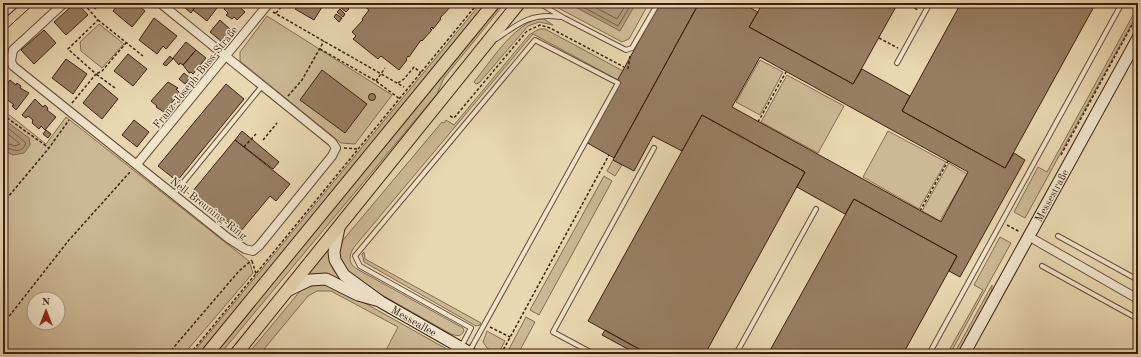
<svg xmlns="http://www.w3.org/2000/svg" width="1141" height="357" font-family="'Old Standard TT',serif">
	<style>
		.green { fill: #ccb895; stroke: #856b52; fill-rule: evenodd }
		.water { fill: #af987a; stroke: #82674f }
		.lines { fill: none; stroke-linecap: round; stroke-linejoin: round }
		.shore { stroke: #765b44; stroke-width: 1 }
		.building { fill: #977e63; stroke: #3e1e0f; fill-rule: evenodd }
		.lane-casing { stroke: #694c38; stroke-width: 6 }
		.street-casing { stroke: #694c38; stroke-width: 10 }
		.secondary-casing { stroke: #3e1e0f; stroke-width: 13 }
		.primary-casing { stroke: #3e1e0f; stroke-width: 14 }
		.path { stroke: #3e1e0f; stroke-width: 1.5; stroke-dasharray: 3 2; stroke-linecap: butt }
		.lane { stroke: #f1e5cc; stroke-width: 4 }
		.street { stroke: #f1e5cc; stroke-width: 8 }
		.secondary { stroke: #f1e5cc; stroke-width: 11 }
		.primary { stroke: #e9d7b1; stroke-width: 12 }
		.tram { stroke: #3e1e0f; stroke-width: 1 }
		.path-bridge { stroke: #3e1e0f; stroke-width: 1.5; stroke-dasharray: 3 2; stroke-linecap: butt }
		.labels { text-anchor: middle; stroke-width: 3; stroke-linejoin: round; paint-order: stroke }
		.street-label { font-size: 11px; fill: #3e1e0f; stroke: #f1e5cc }
	</style>
	<rect width="100%" height="100%" fill="#e9d7b1"/>
	<filter id="stains"><feTurbulence type="fractalNoise" baseFrequency=".005" numOctaves="4"/><feColorMatrix values="0 0 0 0 .2 0 0 0 0 .09 0 0 0 0 .02 0 0 0 .5 -.17"/></filter>
	<radialGradient id="worn" r=".72"><stop offset=".6" stop-color="#630" stop-opacity="0"/><stop offset="1" stop-color="#630" stop-opacity=".3"/></radialGradient>
	<path class="green" d="M481,3H487L199,354H192Z
		M502,3H505L444,78L437,94L220,354H214Z
		M549,3H649L629,39L622,42Z
		M1138,6L1136,16L1025,218L1014,212L1038,167L1047,172Z
		M267,16L392,95L355,144L341,143L240,61V52Z
		M537,19H544L553,25L539,22L528,26L479,83L476,84L474,82C491,61 511,28 537,19Z
		M99,24L124,44L102,68L81,51L80,42Z
		M539,29H545L623,71L618,80L533,34L355,246C349,254 347,263 357,269L463,328L464,331C461,337 457,336 451,334L352,278L340,260L339,251L343,240L442,122L444,123L446,120L454,125L529,35Z
		M760,60L783,72L760,115L736,102Z
		M787,75L844,106L818,153L761,122Z
		M3,110L46,144L66,117L249,261L253,273L184,354H3ZM34,299H58V323H34Z
		M888,131L946,162L919,209L863,177Z
		M613,160L622,165L615,176L607,171Z
		M949,163L967,174L940,221L922,211Z
		M604,176L612,181L539,315L530,310Z
		M1000,237L1011,243L950,354H947L983,290L974,285Z
		M329,248C328,275 342,279 363,291C345,283 325,268 305,277Z
		M364,252L365,259L481,323L480,325L476,326L364,262L362,254Z
		M317,284L336,287L445,348L452,354H384L398,327L331,291H317L308,296L260,354H248L301,290Z
		M992,285C994,297 966,341 959,354H954Z
		M526,317L535,322L519,352L523,354H513L508,351Z
		M487,331L505,341L498,354L487,348L483,342Z"/>
	<path class="water" d="M568,3H636L620,31Z
		M3,119L29,138L30,145L24,153L13,155L3,150Z"/>
	<g class="lines">
		<path class="shore" d="M576,3L618,26L632,3
			M587,3L617,19L627,3
			M3,124L26,143C21,156 12,148 3,147
			M3,130L20,144L15,146L3,142"/>
	</g>
	<path class="building" d="M75,3H77L88,15L66,35L54,22Z
		M90,3H102L95,9Z
		M119,3H135L145,11L132,27L113,11Z
		M179,3H198L191,13Z
		M198,3H209L217,8L207,21L193,10Z
		M229,3H235L245,12L237,20L234,17L232,19L226,15L228,13L224,9Z
		M300,3H317L322,7L314,20L295,9Z
		M368,3H454L440,18L441,19L433,29L432,27L430,29L432,30L422,41L421,40L409,57L408,56L406,59L407,60L399,70L381,56L378,59L353,39L356,36L352,32L363,20L362,19L369,10L365,7Z
		M660,3H699L614,158L584,141Z
		M699,3H741L758,12L749,27L806,58L853,84L862,69L910,96L902,111L1005,168L1014,153L1025,160L960,277L949,271L957,256L854,199L845,214L797,187L805,172L702,115L682,151L653,136L634,171L613,160ZM760,57L968,172L941,222L732,107Z
		M763,3H898L853,84L749,27Z
		M961,3H1096L1005,168L902,111Z
		M343,4L349,9L346,12L341,8Z
		M340,9L345,14L343,17L337,12Z
		M336,14L342,18L339,22L334,17Z
		M154,18L177,36L166,49L163,46L157,54L139,40Z
		M220,20L231,30L222,42L210,32Z
		M44,30L56,43L34,64L21,50Z
		M186,42L196,50L183,65L180,63L179,65L173,58Z
		M196,50L206,58L193,74L191,72L189,73L183,65Z
		M128,54L147,69L133,86L114,71Z
		M170,56L173,59L166,66L163,64Z
		M66,59L87,74L73,94L52,78Z
		M322,70L367,104L345,133L300,100Z
		M184,73L190,78L185,84L179,79Z
		M10,80L16,85L17,83L21,86L20,88L29,93L16,110L12,106L14,105L3,96V89Z
		M168,82L178,88L176,89L180,93L164,112L156,107L157,106L151,101Z
		M99,83L118,99L102,119L83,103Z
		M226,84L244,99L177,181L158,166Z
		M368.5 97a3.5 3.5 0 1 1 7 0a3.5 3.5 0 1 1-7 0Z
		M35,99L43,107L45,105L48,108L47,110L56,117L45,130L41,126L39,129L32,123L33,120L28,116L26,118L22,115Z
		M702,115L805,172L705,354H648L588,321Z
		M134,120L149,132L137,147L122,135Z
		M46,130L51,134L48,138L43,134Z
		M242,131L279,162L273,169L235,140Z
		M235,140L290,184L276,201L270,196L240,232L192,192Z
		M854,199L957,256L903,354H768Z
		M605,330L648,354H637L602,335Z"/>
	<g class="lines">
		<defs>
			<path id="lane" d="M539,3L564,18L626,50L632,48L658,3
				M496,39C518,24 532,12 560,17
				M897,63L930,3
				M173,195L262,86
				M1058,236L1138,280
				M1042,266L1138,319
				M461,347L471,328L360,266L355,256L535,40L618,83L469,352
				M594,354L553,332L654,148
				M736,354L816,209
				M929,354L1122,3"/>
			<path id="street" d="M64,3L13,50L11,61L13,66L228,238L245,249L253,251L259,246L332,156L336,148L332,142L160,3
				M137,164L269,3
				M1035,240L1138,299"/>
			<g id="secondary">
				<path d="M3,12L13,3"/>
				<path id="s1" d="M339,228L334,252L335,260L344,275L381,302L472,354"/>
				<path d="M289,290L310,280L326,279L358,295L376,300"/>
				<path id="s2" d="M964,354L1138,38"/>
			</g>
			<path id="primary" d="M207,354L494,3
				M236,354L519,3"/>
		</defs>
		<use href="#lane" class="lane-casing"/>
		<use href="#street" class="street-casing"/>
		<use href="#secondary" class="secondary-casing"/>
		<use href="#primary" class="primary-casing"/>
		<path class="path" d="M906,3L918,10
			M273,12L404,87
			M276,13L285,3
			M98,20L143,56
			M879,38L898,48
			M320,49L376,81L400,99
			M628,69L630,56
			M398,83L404,79L414,67L421,73
			M115,88L96,74L102,71L126,43
			M288,96L302,80L324,41
			M72,103L96,74L68,49L98,20L83,3
			M3,115L49,148
			M450,116L454,118L527,31L540,25L550,28L624,67
			M758,122L786,72
			M263,140L277,123
			M244,147L256,134
			M344,148L358,149
			M1061,155L1138,14
			M3,203L49,148L69,120
			M920,211L948,161
			M1007,225L1020,232
			M252,261L256,274
			M3,324L69,240L130,172
			M490,327L510,337
			M503,350L511,354
			M168,354L239,271L252,260
			M190,354L478,3
			M501,354L609,155
			M952,354L954,349"/>
		<use href="#lane" class="lane"/>
		<use href="#street" class="street"/>
		<use href="#secondary" class="secondary"/>
		<use href="#primary" class="primary"/>
		<path class="tram" d="M3,32L35,3"/>
		<path class="path-bridge" d="M376,81L385,68"/>
	</g>
	<g class="labels">
		<g class="street-label">
			<text transform="translate(195 77) rotate(-51)" y="4">Franz-Joseph-Buss-Straße</text>
			<text dy="4" stroke="none"><textPath href="#s2" startOffset="181">Messestraße</textPath></text>
			<text transform="translate(209 208) rotate(38)" y="4">Nell-Breuning-Ring</text>
			<text dy="4" stroke="none"><textPath href="#s1" startOffset="134">Messeallee</textPath></text>
		</g>
	</g>
	<rect width="1141" height="357" fill="none" stroke="#e9d7b1" stroke-width="16"/>
	<rect x="4" y="4" width="1133" height="349" fill="none" stroke="#3e1e0f" stroke-width="2"/>
	<rect x="8" y="8" width="1125" height="341" fill="none" stroke="#3e1e0f"/>
	<g transform="translate(46 311)"><circle r="19" fill="#f1e5cc" stroke="#a99580"/>
	<path d="M0-3L7 15L0 10L-7 15Z" fill="#8f2418"/>
	<text y="-6" font-size="11" font-weight="bold" text-anchor="middle" fill="#3e1e0f">N</text>
	</g>
	<rect width="100%" height="100%" filter="url(#stains)"/>
	<rect width="100%" height="100%" fill="url(#worn)"/>
</svg>
